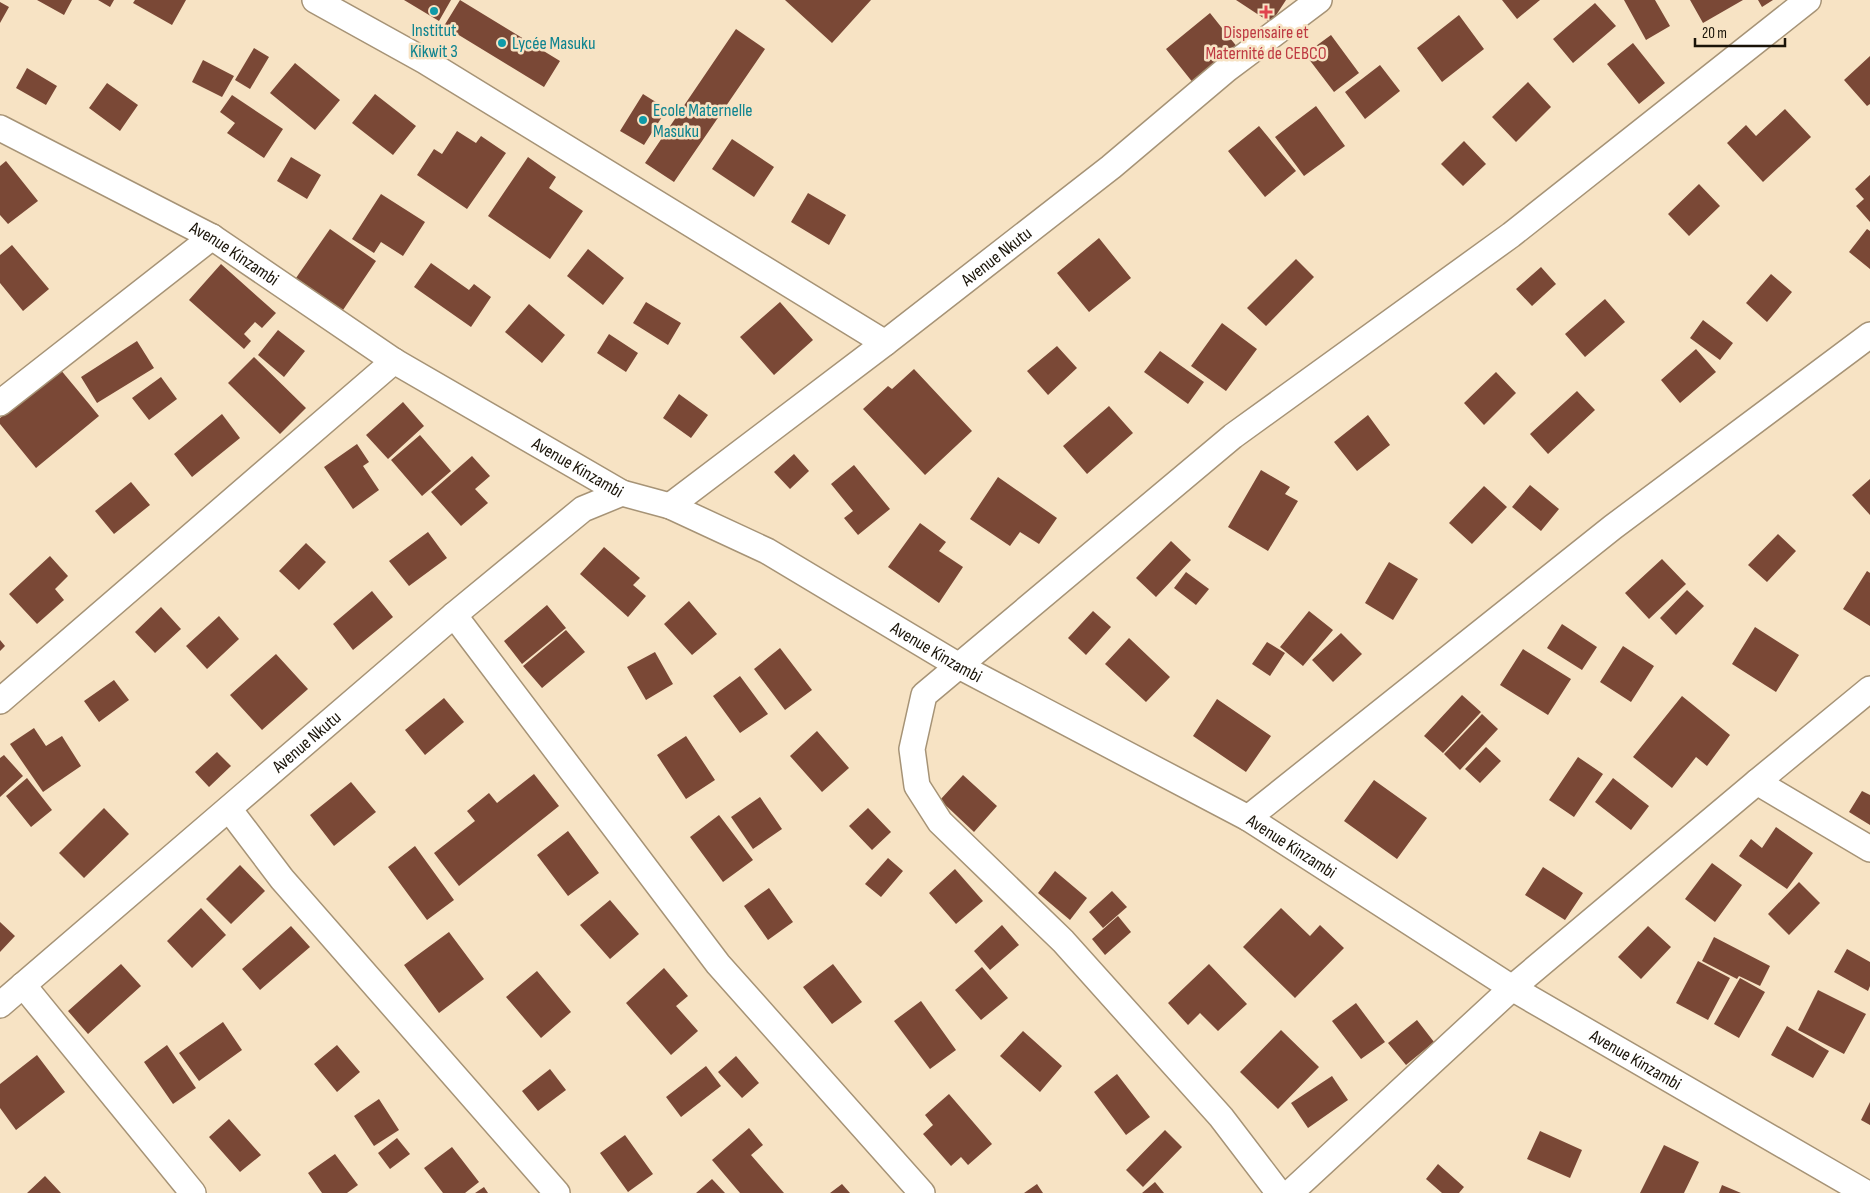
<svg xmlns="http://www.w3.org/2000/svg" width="1870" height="1193" font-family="'Sofia Sans Condensed',sans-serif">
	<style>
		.building { fill: #7a4836 }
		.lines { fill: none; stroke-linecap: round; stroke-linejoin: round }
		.minor-casing { stroke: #a69376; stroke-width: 28 }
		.minor { stroke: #fff; stroke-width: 25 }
		.culture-dot { fill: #0f9aa8; stroke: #f7e3c4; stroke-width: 2 }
		.health-dot { fill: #e0444e; stroke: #f7e3c4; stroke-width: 2 }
		.labels { text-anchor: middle; stroke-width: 5; stroke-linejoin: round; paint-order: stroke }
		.culture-label { font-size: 18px; fill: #0d838f; stroke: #f7e3c4; text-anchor: start }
		.health-label { font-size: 18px; fill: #be3a42; stroke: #f7e3c4 }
		.street-label { font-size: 18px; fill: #191308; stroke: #f7e3c4 }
	</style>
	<rect width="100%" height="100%" fill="#f7e3c4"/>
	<path class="building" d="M37,0H72L64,15Z
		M98,0H114L110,7Z
		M135,0H186L172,25L133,3Z
		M404,0H451L439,21Z
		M460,0L560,61L544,87L444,26Z
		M785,0H871L832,43Z
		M1236,0H1286L1271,23Z
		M1502,0H1540L1517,19Z
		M1624,0H1655L1670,26L1646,40Z
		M1690,0H1743L1703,23Z
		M1758,0H1773L1762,7Z
		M0,2L9,7L0,23Z
		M1595,3L1616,26L1573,63L1553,39Z
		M1210,13L1238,48L1194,84L1166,49Z
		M1459,15L1484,49L1442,82L1417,48Z
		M736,29L765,49L674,182L645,163Z
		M1331,35L1359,73L1334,92L1305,54Z
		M1633,43L1665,83L1639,104L1607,64Z
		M254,48L269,57L250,89L235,80Z
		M1870,56V104L1867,106L1844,80Z
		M203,60L234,76L222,97L192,82Z
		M295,63L340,100L315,130L270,93Z
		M1380,65L1400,91L1365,119L1345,92Z
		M27,68L57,86L46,105L16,88Z
		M1528,82L1551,107L1516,142L1492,117Z
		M107,83L138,105L120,131L89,108Z
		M375,94L416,126L393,155L352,123Z
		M643,94L667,109L644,145L620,131Z
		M232,95L283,129L264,158L227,133L235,123L220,112Z
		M1316,106L1345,146L1304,176L1275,137Z
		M1785,109L1811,137L1763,182L1727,143L1746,125L1756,136Z
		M1259,126L1296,171L1265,197L1228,151Z
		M457,131L476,143L481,136L506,153L467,209L417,175L434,149L442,154Z
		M732,139L774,167L754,197L712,169Z
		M1464,141L1486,164L1463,186L1441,164Z
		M291,157L321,175L307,199L277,181Z
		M528,157L556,177L549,188L583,211L550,259L488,216Z
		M6,161L38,201L8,224L0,215V166Z
		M1870,175V222L1856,206L1864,199L1855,189Z
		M1699,184L1720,206L1689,236L1668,214Z
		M808,193L846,215L829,245L791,222Z
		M381,194L425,222L403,256L381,242L374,253L352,239Z
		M330,229L376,261L343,310L296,278Z
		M1867,229L1870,231V269L1849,252Z
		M1099,238L1131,278L1089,312L1057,273Z
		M12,245L49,289L23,311L0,283V255Z
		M588,249L624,278L603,305L567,276Z
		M1296,259L1314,277L1266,326L1247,308Z
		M431,263L469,290L474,284L491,297L471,327L414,287Z
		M221,264L276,313L262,328L255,322L244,334L251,341L244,349L189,300Z
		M1541,267L1556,284L1532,306L1516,289Z
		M1771,274L1792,292L1767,322L1746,303Z
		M1605,299L1625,322L1585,357L1565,334Z
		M646,302L681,323L668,345L633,323Z
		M780,302L813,340L774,375L740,337Z
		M529,304L565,335L542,363L505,332Z
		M1703,320L1733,343L1720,360L1690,338Z
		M1222,323L1257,349L1226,391L1191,366Z
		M278,330L305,351L284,377L258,355Z
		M609,334L638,353L626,372L597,353Z
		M137,341L154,368L97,403L81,377Z
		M1057,346L1077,368L1048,395L1027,371Z
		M1696,349L1716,372L1680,403L1661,380Z
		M1160,351L1204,382L1188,404L1144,372Z
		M254,357L306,408L280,434L228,383Z
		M60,369L99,416L36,468L0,424V418Z
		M914,369L972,431L925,475L863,409L888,386L892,389Z
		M1496,372L1516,393L1484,425L1464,403Z
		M161,377L177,399L149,420L132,398Z
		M1577,391L1595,410L1548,454L1530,434Z
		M679,394L708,415L691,438L663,418Z
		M403,402L424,426L388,459L366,435Z
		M1109,406L1133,433L1087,474L1063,446Z
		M222,414L240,438L192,477L174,454Z
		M1368,415L1390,445L1357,471L1334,442Z
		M420,435L451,471L422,496L391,460Z
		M357,444L369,462L363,466L379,490L353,509L324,467Z
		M794,454L809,471L790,489L774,472Z
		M472,456L490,476L475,489L488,503L461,526L431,492Z
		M854,465L890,509L858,535L844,518L853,511L831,484Z
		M1261,470L1290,487L1285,494L1298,501L1268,551L1228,527Z
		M998,477L1057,518L1039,544L1020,532L1010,546L970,519Z
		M1870,479V515L1852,495Z
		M131,482L150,505L114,534L95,511Z
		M1530,485L1559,509L1541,531L1512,507Z
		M1484,486L1507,507L1472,544L1449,523Z
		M920,523L946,542L939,551L963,567L939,603L888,567Z
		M428,532L447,558L409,586L389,561Z
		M1778,534L1796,551L1767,582L1748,565Z
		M1171,541L1191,560L1156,597L1136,578Z
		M306,543L326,562L299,590L279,571Z
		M604,547L640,578L633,585L646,596L628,617L580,574Z
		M50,556L68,576L55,589L64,600L37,624L9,594Z
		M1662,559L1686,584L1649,619L1625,593Z
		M1389,562L1418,579L1393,620L1365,603Z
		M1867,571L1870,573V626L1843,609Z
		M1186,572L1209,589L1196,605L1174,588Z
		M1687,590L1704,606L1676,635L1660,618Z
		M372,591L393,617L353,650L333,624Z
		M689,601L717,634L692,655L664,624Z
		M547,605L566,628L522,664L504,641Z
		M161,607L181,629L155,653L135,632Z
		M1093,611L1111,627L1086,655L1068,638Z
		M1309,611L1333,630L1303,666L1280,647Z
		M219,616L239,639L207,669L186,646Z
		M1562,624L1597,647L1582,670L1547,648Z
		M1755,627L1799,655L1776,692L1732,664Z
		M566,630L585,652L542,688L523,666Z
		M1341,633L1362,654L1333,682L1312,660Z
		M1129,638L1170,677L1146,702L1105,664Z
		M0,640L5,646L0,651Z
		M1267,642L1285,653L1270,676L1252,664Z
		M1623,646L1654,666L1631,702L1600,682Z
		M780,648L812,690L785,710L754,669Z
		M1523,649L1571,679L1548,715L1500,685Z
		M655,652L673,684L646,700L627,667Z
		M276,654L308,689L262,730L230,695Z
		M740,676L768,714L740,733L713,696Z
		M114,680L129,700L99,722L84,701Z
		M1462,695L1481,712L1443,753L1424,736Z
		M1682,696L1730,735L1707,766L1696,757L1672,788L1633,757Z
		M444,698L464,722L425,755L405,730Z
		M1217,699L1271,736L1246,772L1193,736Z
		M1482,714L1498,729L1460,770L1444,754Z
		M34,728L46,746L62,736L81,766L43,792L10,744Z
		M817,731L849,768L822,792L790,756Z
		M686,736L715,780L686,799L657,755Z
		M1486,747L1501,761L1480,783L1465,769Z
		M217,752L231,766L209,787L195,772Z
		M4,755L23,776L0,797V758Z
		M1578,757L1603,774L1574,817L1549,800Z
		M534,774L559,806L459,886L434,853L475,821L467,811L489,793L497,803Z
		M963,775L997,806L974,832L940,800Z
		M27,778L52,810L31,827L6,796Z
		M1613,778L1649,806L1631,830L1595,802Z
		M1374,780L1427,818L1397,859L1344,821Z
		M351,782L376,812L334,846L310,815Z
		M1862,791L1870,795V825L1849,812Z
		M760,797L782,829L753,849L731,817Z
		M104,808L129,834L84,878L59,853Z
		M868,808L891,832L872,850L849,826Z
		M719,815L753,860L723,882L690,837Z
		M1776,827L1813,853L1787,889L1739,856L1751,839L1762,848Z
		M568,831L599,873L568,896L537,855Z
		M415,846L454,900L427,920L388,867Z
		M888,858L903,871L881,897L865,884Z
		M1712,863L1742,885L1715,922L1685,899Z
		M240,865L265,891L231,924L206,899Z
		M1543,867L1583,893L1565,920L1525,895Z
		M955,869L983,901L956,924L929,893Z
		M1055,871L1087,898L1070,920L1038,893Z
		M1799,882L1820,903L1789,935L1768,914Z
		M769,888L793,922L768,940L744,906Z
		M1112,891L1127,907L1103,928L1089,912Z
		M610,900L639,934L610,959L580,925Z
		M201,908L226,935L192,968L167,941Z
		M1281,908L1310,936L1320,925L1344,948L1295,998L1243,947Z
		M1118,916L1131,932L1105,955L1092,939Z
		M0,922L15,936L0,952Z
		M1002,925L1019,945L990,970L974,951Z
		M291,926L310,947L260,990L242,969Z
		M1648,926L1671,947L1641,979L1618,957Z
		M449,932L484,979L439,1013L404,965Z
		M1714,937L1770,966L1760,986L1739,976L1737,979L1702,961Z
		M1847,949L1870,962V986L1868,991L1834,972Z
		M1698,961L1730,978L1708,1020L1676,1003Z
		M121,964L141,986L88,1034L68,1011Z
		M833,964L862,1002L832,1024L803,987Z
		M1209,964L1247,1004L1218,1031L1200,1013L1188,1025L1168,1003Z
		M982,967L1008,998L981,1020L955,990Z
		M664,968L688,996L676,1006L698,1031L671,1055L626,1003Z
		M537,971L571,1012L541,1038L506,997Z
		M1740,978L1765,992L1739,1038L1714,1024Z
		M1818,990L1866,1014L1844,1054L1798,1030Z
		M921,1001L956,1050L930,1069L894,1021Z
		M1356,1003L1385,1042L1361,1059L1332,1021Z
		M1417,1020L1434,1042L1406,1065L1388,1043Z
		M223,1022L242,1050L199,1081L179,1053Z
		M1787,1026L1829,1051L1813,1078L1771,1055Z
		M1281,1030L1319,1067L1278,1109L1240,1072Z
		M1023,1031L1062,1066L1040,1092L1000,1056Z
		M167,1045L196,1088L173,1104L144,1062Z
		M337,1045L360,1072L337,1092L314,1064Z
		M37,1055L65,1092L16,1130L0,1108V1084Z
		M736,1056L759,1083L742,1098L718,1072Z
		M706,1066L721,1086L681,1117L666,1097Z
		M550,1069L566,1090L538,1111L522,1091Z
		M1117,1074L1150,1117L1126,1135L1094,1092Z
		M1332,1076L1348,1100L1308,1128L1291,1103Z
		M949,1094L992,1144L968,1165L961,1157L951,1166L923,1134L933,1125L925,1115Z
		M379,1099L399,1130L374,1146L354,1116Z
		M1870,1102V1125L1861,1120Z
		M229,1119L261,1155L240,1172L209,1137Z
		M749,1128L763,1145L751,1155L784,1193H740L712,1160Z
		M1165,1130L1182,1147L1143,1187L1126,1170Z
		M1540,1131L1582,1150L1570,1178L1527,1159Z
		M625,1135L653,1174L628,1192L600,1153Z
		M397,1138L410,1154L390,1169L378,1153Z
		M1664,1145L1699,1162L1684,1193H1640Z
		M452,1147L479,1182L465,1193H443L424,1168Z
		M335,1154L358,1185L347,1193H322L308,1173Z
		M1438,1164L1464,1187L1459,1193H1442L1426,1179Z
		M45,1176L61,1193H27Z
		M712,1179L725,1193H696Z
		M1155,1182L1164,1193H1142Z
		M842,1184L850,1193H830Z
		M1037,1184L1043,1193H1024Z
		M1722,1185L1741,1193H1719Z
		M484,1187L488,1193H475Z"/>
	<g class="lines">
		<defs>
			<g id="minor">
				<path d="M315,0L425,61L885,343"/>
				<path id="s1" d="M0,128L212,237L394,361L622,493L670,506L767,551L959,666L1248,818L1512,988L1866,1193"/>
				<path d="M0,403L212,237"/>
				<path id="s2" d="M670,506L885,343L1111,167L1227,69L1319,0"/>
				<path d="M454,615L718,964L922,1193"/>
				<path d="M0,701L394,361"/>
				<path d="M1757,782L1870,849"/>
				<path d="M229,809L282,879L557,1193"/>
				<path d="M1248,818L1613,527L1870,335"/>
				<path d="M23,985L193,1193"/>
				<path id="s3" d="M0,1005L454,615L583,509L622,493"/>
				<path d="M1279,1193L1221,1117L1063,941L940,822L917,786L912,749L924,695L1233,436L1511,235L1808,0"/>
				<path d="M1290,1193L1512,988L1757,782L1870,689"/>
			</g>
		</defs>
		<use href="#minor" class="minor-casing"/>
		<use href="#minor" class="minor"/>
	</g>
	<g class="culture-dot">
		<circle cx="434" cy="11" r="5"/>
		<circle cx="502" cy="43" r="5"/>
		<circle cx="643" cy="120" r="5"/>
	</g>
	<path class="health-dot" d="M1263.5 4.5h5v5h5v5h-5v5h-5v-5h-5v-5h5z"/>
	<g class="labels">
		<g class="culture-label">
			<text x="434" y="36" text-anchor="middle">Institut<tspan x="434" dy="21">Kikwit 3</tspan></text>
			<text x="512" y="49">Lycée Masuku</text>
			<text x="653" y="116">Ecole Maternelle<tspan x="653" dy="21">Masuku</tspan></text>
		</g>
		<g class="health-label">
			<text x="1266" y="38">Dispensaire et<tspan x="1266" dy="21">Maternité de CEBCO</tspan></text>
		</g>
		<g class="street-label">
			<text dy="6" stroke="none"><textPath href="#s1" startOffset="266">Avenue Kinzambi</textPath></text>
			<text dy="6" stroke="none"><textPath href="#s2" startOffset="411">Avenue Nkutu</textPath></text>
			<text dy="6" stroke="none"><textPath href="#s1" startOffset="671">Avenue Kinzambi</textPath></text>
			<text dy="6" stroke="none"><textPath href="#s1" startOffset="1076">Avenue Kinzambi</textPath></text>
			<text dy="6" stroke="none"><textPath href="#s3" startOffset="404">Avenue Nkutu</textPath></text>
			<text dy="6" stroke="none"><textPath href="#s1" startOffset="1481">Avenue Kinzambi</textPath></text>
			<text dy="6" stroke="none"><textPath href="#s1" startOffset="1886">Avenue Kinzambi</textPath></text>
		</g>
	</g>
	<path d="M1695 38v8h90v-8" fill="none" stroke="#191308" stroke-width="2.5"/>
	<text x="1702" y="38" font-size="15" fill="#191308" stroke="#f7e3c4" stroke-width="4" paint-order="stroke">20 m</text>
</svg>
